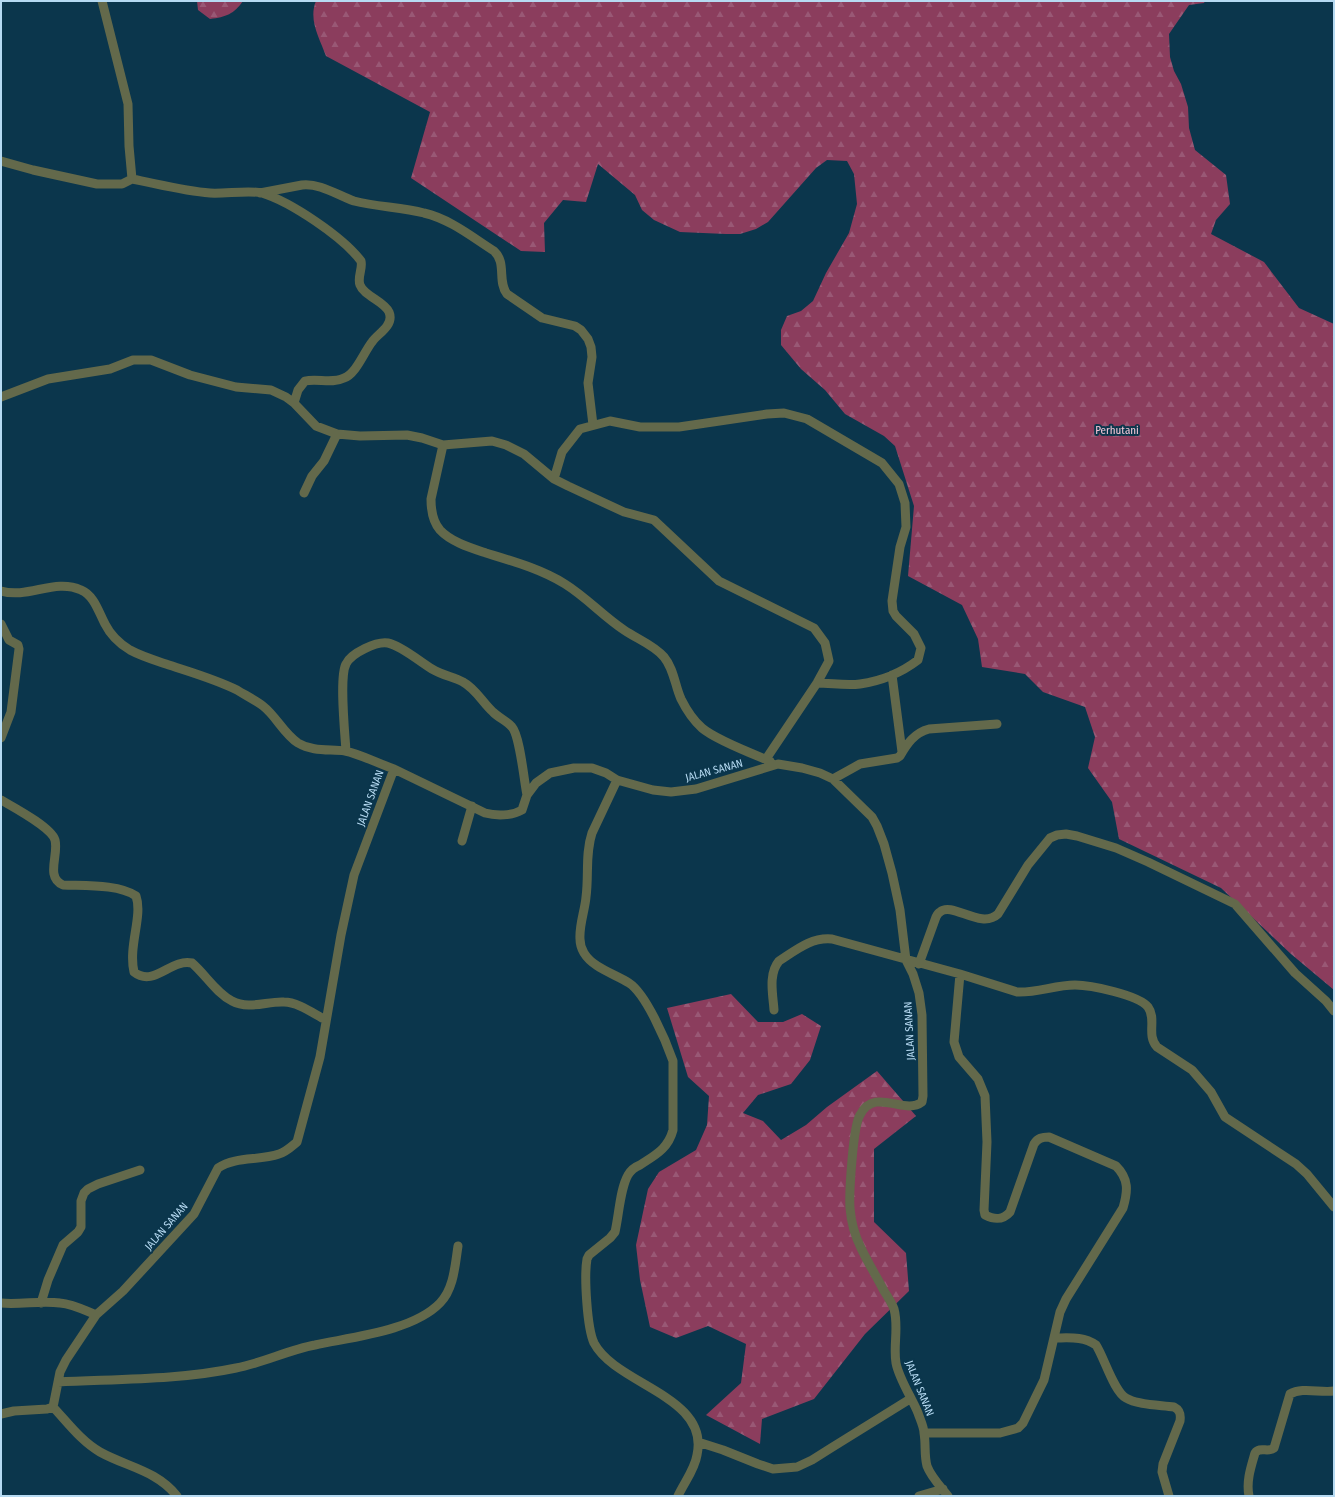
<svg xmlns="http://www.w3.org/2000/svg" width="1335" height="1497" font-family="'Fira Sans Condensed',sans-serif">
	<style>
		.forest { fill: url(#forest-firs) }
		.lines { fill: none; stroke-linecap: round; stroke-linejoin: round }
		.street { stroke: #63694b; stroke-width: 9 }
		.labels { text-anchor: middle; stroke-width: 4; stroke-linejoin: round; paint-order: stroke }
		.park-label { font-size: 11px; fill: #f8c9d9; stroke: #0b364c }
		.street-label { font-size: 11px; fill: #b6daf2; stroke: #0b364c }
	</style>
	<defs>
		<pattern id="forest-firs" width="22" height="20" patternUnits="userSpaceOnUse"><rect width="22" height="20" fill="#8b3d5d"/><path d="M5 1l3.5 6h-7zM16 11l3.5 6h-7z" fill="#995875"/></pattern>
	</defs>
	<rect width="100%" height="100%" fill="#0b364c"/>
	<path class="forest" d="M197,1H243C234,14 226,17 210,19L198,10Z
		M316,1H1205L1204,3L1189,5L1169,34L1170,57L1174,71L1181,84L1188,107L1189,128L1195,150L1226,175L1230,204L1216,220L1211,234L1264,262L1299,308L1334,324V990L1291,954L1221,888L1119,839L1112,802L1088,768L1095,737L1085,707L1043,692L1025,674L982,667L978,639L962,605L908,576L914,506L895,446L884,436L845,414L825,390L801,369L781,345V330L787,316L801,311L813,301L826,273L849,233L857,204L854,174L847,161L827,160L816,168L768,222L756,229L740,234H726L680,232L654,220L642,210L635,195L598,164L586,202L563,200L544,223L545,252L521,251L411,178L430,112L326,56C320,39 308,20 316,1Z
		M731,994L758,1022H783L802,1014L821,1026L810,1060L791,1084L758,1095L743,1113L763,1121L781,1140L806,1125L827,1107L877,1071L916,1116L874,1149V1222L906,1253L909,1291L865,1334L814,1399L762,1419L760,1444L706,1415L741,1383L746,1344L708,1326L676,1338L650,1327L640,1280L636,1245L648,1189L659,1172L696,1150L707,1125L709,1096L688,1077L667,1008Z"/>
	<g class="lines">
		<path class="street" d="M102,1L128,104L129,146L132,179
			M1,161L33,170L97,184H122L132,179C158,184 184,191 210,193C224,194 250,190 262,193C291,202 343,237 361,261C363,269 357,277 360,285C364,296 384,301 389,312C391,317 390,322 387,326C383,332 376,336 372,342C364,352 356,374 344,378C332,384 317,378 305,381L298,390L294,403
			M260,193L302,185C320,183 337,195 354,201C377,207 401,207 424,213C450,219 472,237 494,251C507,263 497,281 507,294L542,318L575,326L581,330L588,339L591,347L592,357L588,383L593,425
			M1,397L48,379L110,369L133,360H151L190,375L236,387L271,390L286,397L294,403L316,426L337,434L360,436L407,435L422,438L443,445L492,441L506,445L524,454L554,479L568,486L624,512L654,520L719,581L814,628L825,643L829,661L817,683L766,759
			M443,445L431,499C431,510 433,522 440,530C451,542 471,548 486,553C512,561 541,569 565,584C586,597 603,616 624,630C637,639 654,645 664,657C674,669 675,686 681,699C686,709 694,721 702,728C716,740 753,754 770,761
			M554,479L562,452L580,429L610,421L640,427H679L767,414L784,413L807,419L882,463L899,484L905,503L906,527L900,547L892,601L893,611L896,616L914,634L921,648L918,660C901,673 881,681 860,684C846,686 831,683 817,683
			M304,493L312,476L324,461L337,434
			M1,591C28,599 55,578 81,590C94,595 99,613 105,624C110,634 120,644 130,650C141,656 154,660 166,664C190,672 215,679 237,690C245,695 255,700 263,706C276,716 284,734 298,743C313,752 329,749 345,751C360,754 379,764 394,769
			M1,624L9,640L18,645L19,649L11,712L1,738
			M892,675L902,752
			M346,751C345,734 339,677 346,664C351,653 377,641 388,643C402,646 420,662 432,669C442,675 453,677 463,682C476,689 482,702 493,712C499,718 507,721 512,727C520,736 524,781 527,795
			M833,779L860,764L897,758L900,756C907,744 914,733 929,729L997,724
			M617,780L592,833C585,854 589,875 586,897C585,910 579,925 580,939C580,944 581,948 584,953C593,968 615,974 629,983C646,994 666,1041 673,1061V1130C668,1149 655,1155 640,1165C635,1167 631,1170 628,1175C620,1189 619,1215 615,1232L610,1238L589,1255L587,1259C584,1276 587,1328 594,1343C616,1385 710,1396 697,1455C695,1469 684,1483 678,1496
			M1,800C13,807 51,827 55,840C59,855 45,877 63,885C84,886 119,884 136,896C143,916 128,946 134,972C154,988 171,958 192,963C206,975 216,993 232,1001C249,1010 267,1001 284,1002C298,1002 314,1014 326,1020
			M462,841L472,806
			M919,964L936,917C937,915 938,913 940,912C952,901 981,930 998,914L1028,865L1050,838L1057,835L1066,834L1077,836L1116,848L1148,862L1235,904L1295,973L1326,1001L1334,1011
			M774,1010C773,995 768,974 779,961C796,950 811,937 832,939L960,974L1017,992C1037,993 1055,985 1075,985C1090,985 1139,995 1148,1007C1157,1019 1146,1035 1157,1047L1192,1070L1211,1092L1225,1117L1296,1164L1307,1174L1334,1207
			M1,1303C21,1305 41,1300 60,1303C73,1304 84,1310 96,1315
			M41,1303L48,1280L63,1245L78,1232L81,1227V1201L84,1193L88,1189L98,1184L140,1170
			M1054,1338C1069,1338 1083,1336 1096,1345C1104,1357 1114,1392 1126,1398C1137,1405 1160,1405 1174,1407C1180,1410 1181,1414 1180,1421L1163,1464L1162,1472L1169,1496
			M58,1382C116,1379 180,1380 236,1368C263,1363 288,1350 315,1345C352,1337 413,1331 440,1303C454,1289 455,1265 458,1246
			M53,1407C68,1423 81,1441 100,1452C127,1467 156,1470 177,1496
			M1,1414L14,1411L47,1409L53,1407L60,1372L66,1360L96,1315L123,1291L194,1214L218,1168C236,1156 259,1161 279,1154C286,1152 291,1147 297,1142L320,1057L341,935L354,875L394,769L485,813C496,816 512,816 522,810L527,795L536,783L550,773L574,768H592L606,773L617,780L653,790L671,792L696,789L778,764L802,768L820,773L833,779L872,817L877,826L884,844L892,873L900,910L906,960L913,974L919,993L922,1015L923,1096L922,1102C904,1116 875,1086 860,1115C853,1126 849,1193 850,1208C851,1221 855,1236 861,1248C868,1263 877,1277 884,1291C888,1297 892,1303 894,1309C899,1327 893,1346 896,1363C899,1379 912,1398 918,1413C920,1419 924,1427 924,1433C926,1444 924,1455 927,1466C931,1477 941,1487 948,1496
			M924,1433H1000L1018,1428L1023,1423L1044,1380L1060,1312L1066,1299L1123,1208C1128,1191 1129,1179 1116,1166L1049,1137C1042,1137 1038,1138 1034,1144L1010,1212C1003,1220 995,1220 985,1215L984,1210L987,1142L985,1096L978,1079L959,1057L954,1042L960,974
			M698,1442L723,1450L758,1464L773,1469L797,1467L812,1460L831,1448L910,1399
			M919,1496L943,1489
			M1249,1496C1246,1481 1251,1467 1255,1453C1260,1446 1268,1453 1274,1448L1290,1394C1302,1387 1320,1393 1334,1391"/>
	</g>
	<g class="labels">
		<g class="park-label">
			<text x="1117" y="434">Perhutani</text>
		</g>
		<g class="street-label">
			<text transform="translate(714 770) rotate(-15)" y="4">JALAN SANAN</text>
			<text transform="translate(370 798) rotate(-70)" y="4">JALAN SANAN</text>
			<text transform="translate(909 1031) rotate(-93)" y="4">JALAN SANAN</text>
			<text transform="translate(166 1226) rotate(-49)" y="4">JALAN SANAN</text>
			<text transform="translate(920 1388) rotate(68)" y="4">JALAN SANAN</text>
		</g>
	</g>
	<rect width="1335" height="1497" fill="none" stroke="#b6daf2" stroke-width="4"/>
</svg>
